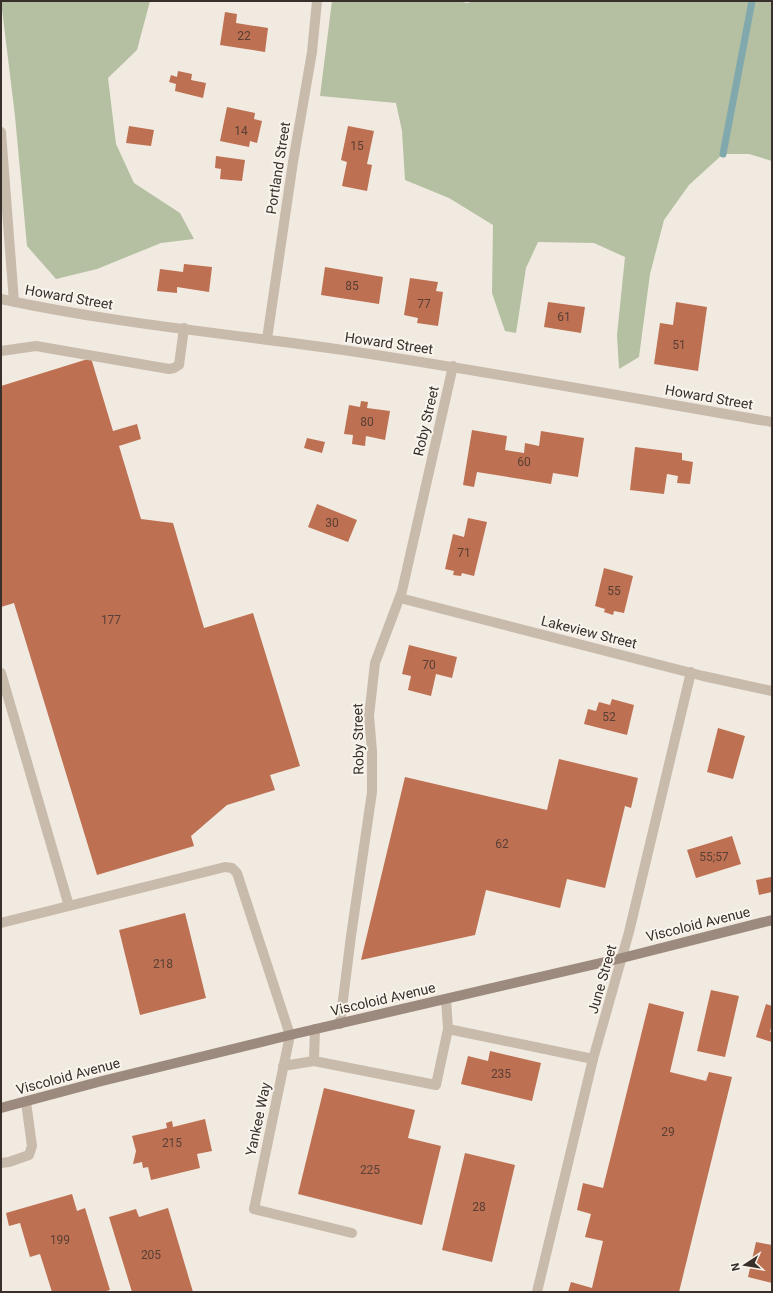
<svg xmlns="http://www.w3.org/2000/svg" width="773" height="1293" font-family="Roboto,sans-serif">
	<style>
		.green { fill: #b4c0a1 }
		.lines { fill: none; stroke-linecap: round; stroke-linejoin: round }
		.stream { stroke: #81a9ad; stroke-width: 7 }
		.building { fill: #bd7052 }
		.service { stroke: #c9bbac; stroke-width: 10 }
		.minor { stroke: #c9bbac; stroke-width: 10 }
		.secondary { stroke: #9d8a7e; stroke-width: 10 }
		.labels { text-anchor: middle; stroke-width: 4; stroke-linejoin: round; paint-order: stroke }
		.number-label { font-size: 12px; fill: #593f35 }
		.street-label { font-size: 14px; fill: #382f2b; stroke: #f9f4ec }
	</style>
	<rect width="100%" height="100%" fill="#f1eae0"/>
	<path class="green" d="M1,1H150L137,50L108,78L116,144L134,183L180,213L194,239L161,243L97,269L56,279L27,246L15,116Z
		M332,1H459L467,3L474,1H772V161L749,154H723L689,185L664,220L650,274L639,357L619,369L617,335L625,257L594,243L538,242L526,268L516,333L505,331L492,293L493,225L449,198L405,180L402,131L396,103L320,96Z"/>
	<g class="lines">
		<path class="stream" d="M723,154L752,1"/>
	</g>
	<path class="building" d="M225,12L237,14L236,23L268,28L265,52L220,45Z
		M178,71L192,74L191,80L206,83L203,98L175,91L176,84L169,82L171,75L177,77Z
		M227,107L255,113L254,119L262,121L257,143L250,141L249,147L220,141Z
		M129,126L154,130L151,146L126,143Z
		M348,126L374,131L367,164L372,165L367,191L342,186L347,162L341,160Z
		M216,156L245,160L242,181L220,179L221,169L215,168Z
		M184,264L212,267L209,292L177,287V293L157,291L160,269L183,272Z
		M325,267L383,277L379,304L321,295Z
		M410,278L438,282L436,291L443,292L438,326L417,323L418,318L404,315Z
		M548,302L585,307L581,333L544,327Z
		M676,302L707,307L698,371L654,364L660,323L673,325Z
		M91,358L113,431L137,424L141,439L119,446L141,519L173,523L204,628L253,613L300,766L270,775L275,790L227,805L191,836L194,846L97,875L14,603L1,607V386Z
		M361,401L368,402L367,408L390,411L385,440L366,436L365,446L352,444L353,435L344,434L349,405L360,407Z
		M472,430L507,436L505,450L524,453L525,443L539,446L541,431L584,438L578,477L553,473L551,484L477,472L474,487L463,485Z
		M307,438L325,442L322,453L304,448Z
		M635,447L682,453V460L693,462L690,484L677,483L678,476L667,474L664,494L630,490Z
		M317,504L357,520L348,542L308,527Z
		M468,518L487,522L474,576L462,573L461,576L453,575L454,571L445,569L453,534L464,537Z
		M604,568L633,576L624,613L614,611L613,615L604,612L605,609L595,606Z
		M409,645L457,657L452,678L436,674L431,696L408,690L411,676L402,674Z
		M612,699L634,705L627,735L584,724L588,709L596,711L599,702L610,705Z
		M718,728L745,736L733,779L707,772Z
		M559,759L638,778L631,808L625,806L605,888L567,879L560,908L486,890L475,935L361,960L405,777L547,810Z
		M732,836L741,864L696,878L687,850Z
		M771,877L772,892L759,895L756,880Z
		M185,913L206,998L140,1015L119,930Z
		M711,990L739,996L725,1057L697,1051Z
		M649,1003L684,1012L670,1072L706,1081L709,1072L732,1077L679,1292H568L571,1282L592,1288L603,1241L585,1237L591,1214L577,1210L583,1183L603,1188Z
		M766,1004L772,1006V1023L770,1032H772V1042L756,1037Z
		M490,1051L541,1063L532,1101L461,1084L468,1056L488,1061Z
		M324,1088L415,1110L408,1138L441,1146L422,1225L298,1194Z
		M205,1119L212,1151L197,1154L200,1168L151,1180L148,1167L143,1168L142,1162L133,1164L136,1151L132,1136L167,1128L166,1123L172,1121L173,1127Z
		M465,1153L515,1165L492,1262L442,1250Z
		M72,1194L77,1211L85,1208L110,1290L103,1292H52L40,1254L30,1257L20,1223L9,1226L6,1213Z
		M168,1208L193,1292H132L109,1217L136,1209L139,1217Z
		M756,1242L772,1245V1283L748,1277Z"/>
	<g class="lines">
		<path class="service" d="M1,351L36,346L169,369L174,368L179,365L184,328
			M1,673L69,906
			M1,923L225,867L232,868L237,873L290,1035
			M446,999L448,1029L593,1059
			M315,1029L314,1061L436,1085L448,1029
			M283,1066L314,1061
			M1,1163L9,1162L29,1155L32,1146L26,1102
			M254,1209L352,1233"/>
		<path class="minor" d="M1,132L14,302
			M1,299C116,324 234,334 350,351C491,372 632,398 772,422
			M267,339L293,162L312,52L317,1
			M400,598L703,676L772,691
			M340,1024L351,936L372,792V751L369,716L375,663L402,591L453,366
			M254,1209L290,1035
			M537,1292L593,1059L629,932L691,672"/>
		<path class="secondary" d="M1,1108L102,1081L290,1035L622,958L772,920"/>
	</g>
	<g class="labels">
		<g class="number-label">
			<text x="244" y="40">22</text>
			<text x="241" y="135">14</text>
			<text x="357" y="150">15</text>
			<text x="352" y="290">85</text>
			<text x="424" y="308">77</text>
			<text x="564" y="321">61</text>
			<text x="679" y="349">51</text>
			<text x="367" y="426">80</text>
			<text x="524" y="466">60</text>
			<text x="332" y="527">30</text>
			<text x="464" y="557">71</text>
			<text x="614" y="595">55</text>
			<text x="111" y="624">177</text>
			<text x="429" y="669">70</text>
			<text x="609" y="721">52</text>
			<text x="502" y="848">62</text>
			<text x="714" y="861">55;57</text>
			<text x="163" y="968">218</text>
			<text x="501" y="1078">235</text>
			<text x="668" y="1136">29</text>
			<text x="172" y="1147">215</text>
			<text x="370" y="1174">225</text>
			<text x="479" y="1211">28</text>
			<text x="60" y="1244">199</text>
			<text x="151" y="1259">205</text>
		</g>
		<g class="street-label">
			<text transform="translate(278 168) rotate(-81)" y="5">Portland Street</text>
			<text transform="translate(69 297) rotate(10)" y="5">Howard Street</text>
			<text transform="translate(389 343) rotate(8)" y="5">Howard Street</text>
			<text transform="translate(709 397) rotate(10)" y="5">Howard Street</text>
			<text transform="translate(426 421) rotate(-77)" y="5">Roby Street</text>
			<text transform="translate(589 632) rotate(14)" y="5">Lakeview Street</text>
			<text transform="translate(358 739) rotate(-91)" y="5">Roby Street</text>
			<text transform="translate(698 924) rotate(-14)" y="5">Viscoloid Avenue</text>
			<text transform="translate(602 979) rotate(-74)" y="5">June Street</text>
			<text transform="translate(383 999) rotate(-13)" y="5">Viscoloid Avenue</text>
			<text transform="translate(68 1076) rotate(-15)" y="5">Viscoloid Avenue</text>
			<text transform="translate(258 1119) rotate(-78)" y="5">Yankee Way</text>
		</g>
	</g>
	<rect width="773" height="1293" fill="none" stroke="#382f2b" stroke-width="4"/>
	<g transform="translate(745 1265) rotate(258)" stroke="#f9f4ec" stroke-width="3" paint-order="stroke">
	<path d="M0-3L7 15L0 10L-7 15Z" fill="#382f2b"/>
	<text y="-6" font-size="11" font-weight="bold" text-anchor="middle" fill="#382f2b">N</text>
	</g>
</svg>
